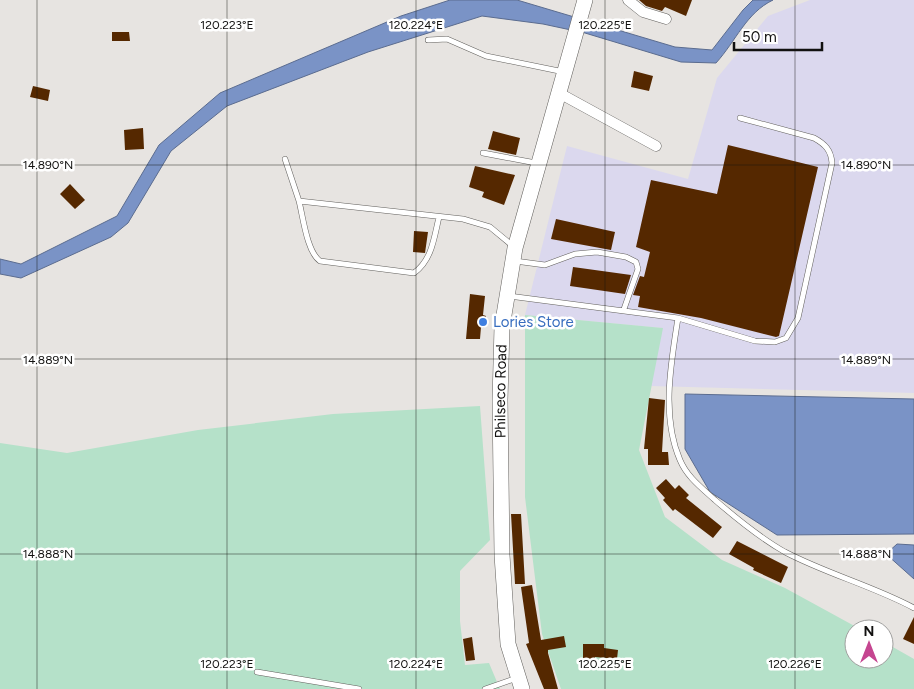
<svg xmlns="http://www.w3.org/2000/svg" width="914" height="689" font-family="Figtree,sans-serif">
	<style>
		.industrial { fill: #dbd8ee }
		.green { fill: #b5e1c9 }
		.water { fill: #7a93c6; stroke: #5b6c8f }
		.building { fill: #552800 }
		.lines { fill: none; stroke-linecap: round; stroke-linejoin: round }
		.lane-casing { stroke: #62605d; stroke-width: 6 }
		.street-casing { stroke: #62605d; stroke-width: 11 }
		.secondary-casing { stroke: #62605d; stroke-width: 16 }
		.lane { stroke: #fff; stroke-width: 5 }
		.street { stroke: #fff; stroke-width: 10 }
		.secondary { stroke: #fff; stroke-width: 15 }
		.ticks { fill: none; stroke: #121110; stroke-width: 1; stroke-opacity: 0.45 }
		.shop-dot { fill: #3f7fe0; stroke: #fff; stroke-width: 2 }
		.labels { text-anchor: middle; stroke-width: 5; stroke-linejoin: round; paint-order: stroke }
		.shop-label { font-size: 15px; fill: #366cbe; stroke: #fff; text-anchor: start }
		.street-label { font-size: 15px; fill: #121110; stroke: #fff }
		.ticks-label { font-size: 12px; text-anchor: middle; fill: #121110; stroke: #fff; stroke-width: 5; stroke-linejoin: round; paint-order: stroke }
	</style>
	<rect width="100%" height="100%" fill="#e7e4e1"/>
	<path class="industrial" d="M810,0H914V393L650,386L662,328L525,315L567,146L688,179L717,78L768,16Z"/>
	<path class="green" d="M525,315L663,328L639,450L665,517L722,560L785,588L860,629H854V659H884V642L914,659V689H561L542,634L525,497Z
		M480,406L490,540L460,571V621L465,665L489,663L500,689H0V443L67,453L198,430L333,414Z"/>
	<path class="water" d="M450,0H517L675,47L712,50L743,10L753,0H773C746,13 736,41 716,63L681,62L585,33L543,24L482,16L368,52L227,106L171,151L128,223L111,237L21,278L0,274V259L21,264L117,216L159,145L220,93L401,16Z
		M685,394L914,399V534L777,535L710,492L685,449Z
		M897,544L914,545V579L886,554Z"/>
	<path class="building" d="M639,0H692L686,16L665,7L662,11L646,6Z
		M112,32H129L130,41H112Z
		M634,71L653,76L649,91L631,87Z
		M33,86L50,90L48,101L30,97Z
		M143,128L144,149L125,150L124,130Z
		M493,131L520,138L516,155L488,149Z
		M728,145L818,167L779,336L776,337L701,318L638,307L640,296L633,295L640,276L644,277L650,252L636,247L651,180L717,194Z
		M475,166L515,175L504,205L482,197L484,192L469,187Z
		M70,184L85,200L75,209L60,194Z
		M556,219L615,232L611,250L551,239Z
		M414,231L428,232L425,253L413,252Z
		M573,267L631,275L625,294L570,286Z
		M470,294L485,296L483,315L486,316L484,328L481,327L480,339H466Z
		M649,398L665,400L662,452H668L669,465H648V449H644Z
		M666,479L675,489L679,485L689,495L686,498L722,527L713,538L675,509L673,511L663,500L665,498L656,488Z
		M511,514H521L525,584H515Z
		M737,541L788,567L781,583L753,570L754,568L729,554Z
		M532,585L541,640L564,636L566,647L548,650V653L558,689H544L526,644L529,643L521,587Z
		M914,617V644L903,639Z
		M472,637L475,660L466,661L463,639Z
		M583,644H604V648L618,650L617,659L595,657V670H583Z"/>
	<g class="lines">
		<defs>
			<path id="lane" d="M428,40L447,39L486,56L564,72
				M483,153L536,163
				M285,159L299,201L463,219L490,227L513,246
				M299,201C303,217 307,252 320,261L414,273C432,260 434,238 439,217
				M515,261L545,265L575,254L597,252L626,257L636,262L638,269L624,309
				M509,296L678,318L755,341L775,342L786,338L798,318L832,163C831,150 825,144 814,138L740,118
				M678,318C671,363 661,416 680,460C687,477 702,488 715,500C737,519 760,538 785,552C827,574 873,586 914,608
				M257,672L359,689
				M485,689L517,678"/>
			<path id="street" d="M628,0L643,12L666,19
				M559,93L656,146"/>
			<g id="secondary">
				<path id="s1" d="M522,689L508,644L502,555L500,400L502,327L515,248L585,0"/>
			</g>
		</defs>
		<use href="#lane" class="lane-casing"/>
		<use href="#street" class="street-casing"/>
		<use href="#secondary" class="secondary-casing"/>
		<use href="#lane" class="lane"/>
		<use href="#street" class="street"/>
		<use href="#secondary" class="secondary"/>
	</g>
	<path class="ticks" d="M37,0V689M227,0V689M416,0V689M605,0V689M795,0V689M0,165H914M0,359H914M0,554H914"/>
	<circle class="shop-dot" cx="483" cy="322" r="5"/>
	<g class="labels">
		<g class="shop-label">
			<text x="493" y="327">Lories Store</text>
		</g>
		<g class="street-label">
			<text dy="5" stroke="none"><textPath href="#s1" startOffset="300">Philseco Road</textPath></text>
		</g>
	</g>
	<g class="ticks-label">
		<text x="227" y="29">120.223°E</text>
		<text x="416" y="29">120.224°E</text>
		<text x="605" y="29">120.225°E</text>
		<text x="48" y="169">14.890°N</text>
		<text x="866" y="169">14.890°N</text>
		<text x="48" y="364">14.889°N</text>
		<text x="866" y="364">14.889°N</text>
		<text x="48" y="558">14.888°N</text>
		<text x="866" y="558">14.888°N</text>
		<text x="227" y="668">120.223°E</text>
		<text x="416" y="668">120.224°E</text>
		<text x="605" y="668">120.225°E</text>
		<text x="795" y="668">120.226°E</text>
	</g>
	<g transform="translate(869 644)"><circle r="24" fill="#ffffff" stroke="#a0a09f"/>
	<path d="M0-4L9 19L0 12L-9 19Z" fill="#c54590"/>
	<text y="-8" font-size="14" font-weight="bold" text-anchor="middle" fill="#121110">N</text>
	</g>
	<path d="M734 42v8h88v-8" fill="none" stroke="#121110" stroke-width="2.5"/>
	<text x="742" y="42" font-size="15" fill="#121110" stroke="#ffffff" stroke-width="4" paint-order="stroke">50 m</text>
</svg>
